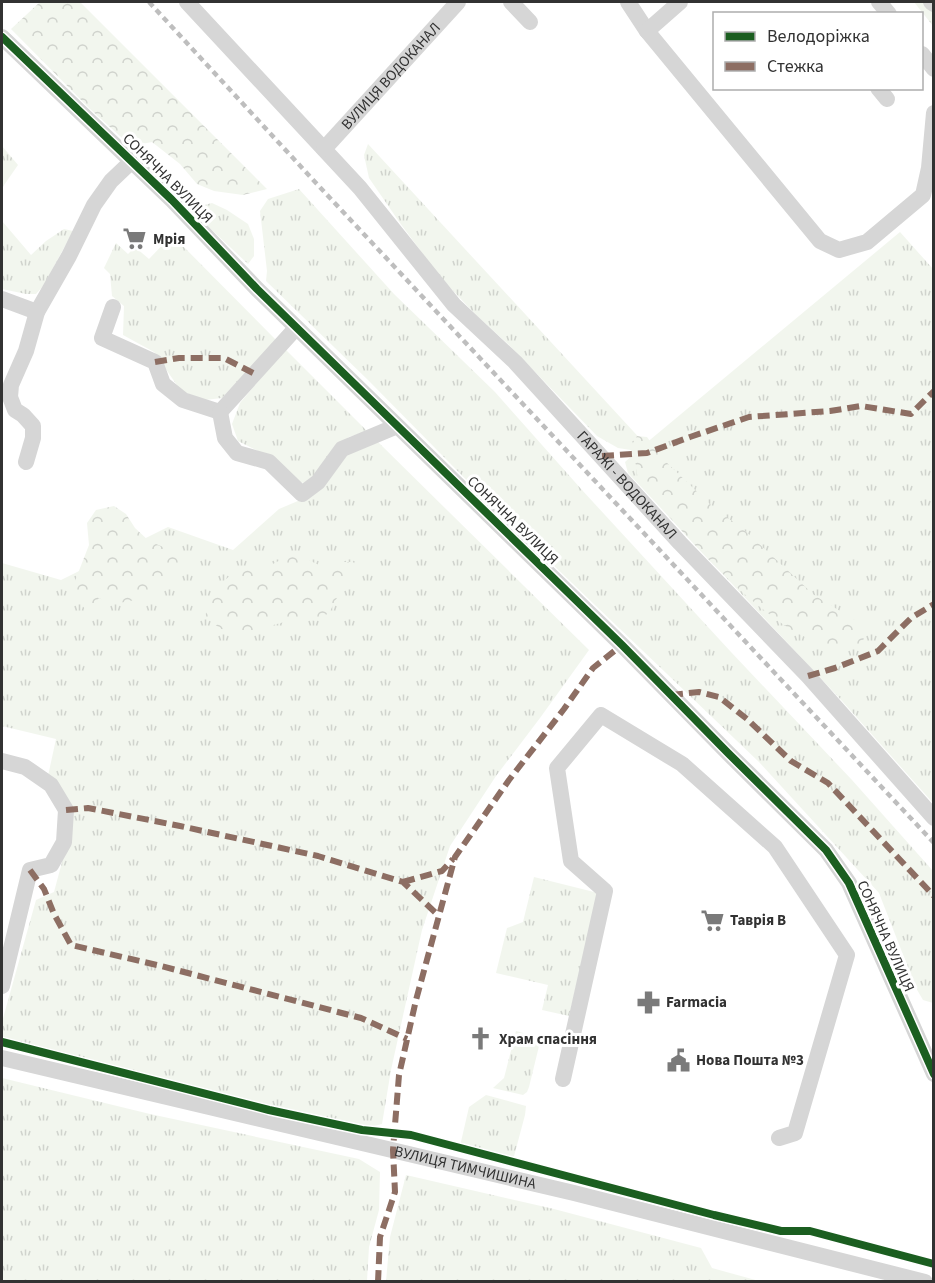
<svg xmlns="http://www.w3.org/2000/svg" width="935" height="1283" font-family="'Source Sans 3',sans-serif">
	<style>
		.grass { fill: url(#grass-tufts) }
		.forest { fill: url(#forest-crowns) }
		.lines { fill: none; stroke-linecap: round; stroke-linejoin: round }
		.minor { stroke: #d6d6d6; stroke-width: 16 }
		.rail { stroke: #bebebe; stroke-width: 4.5; stroke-dasharray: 6 4.5; stroke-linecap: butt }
		.quiet { stroke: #8d6e63; stroke-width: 6; stroke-dasharray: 12 6; stroke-linecap: butt }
		.cycleway-casing { stroke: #fff; stroke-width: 11 }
		.cycleway { stroke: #1b5e20; stroke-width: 8 }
		.labels { text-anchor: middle; stroke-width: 6; stroke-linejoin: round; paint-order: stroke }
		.street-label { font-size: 15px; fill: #323232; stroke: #fff }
		.poi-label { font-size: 15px; font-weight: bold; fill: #323232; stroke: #fff; text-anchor: start }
	</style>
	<defs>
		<pattern id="grass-tufts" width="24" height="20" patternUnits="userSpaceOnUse" patternTransform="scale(1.5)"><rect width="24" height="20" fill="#f2f6ee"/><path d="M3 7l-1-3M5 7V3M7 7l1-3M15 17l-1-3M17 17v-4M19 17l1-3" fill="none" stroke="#d0d3cd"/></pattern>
		<pattern id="forest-crowns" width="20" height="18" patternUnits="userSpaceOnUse" patternTransform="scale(1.5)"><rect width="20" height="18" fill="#f2f6ee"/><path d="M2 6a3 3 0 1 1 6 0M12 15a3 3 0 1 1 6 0" fill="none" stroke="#d0d3cd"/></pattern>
	</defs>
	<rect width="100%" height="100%" fill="#fff"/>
	<path class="grass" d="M914,2H925L933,12V26Z
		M368,144L645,444L900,232L933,269V803L842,701L628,473L625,462L637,451L618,448L597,436L509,345L476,315L440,277L400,223L369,178L364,155Z
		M2,146L18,165L2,188Z
		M299,189L394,294L495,392L582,490L731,652L852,780L933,871V1003L923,1000L916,988L879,893L759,762L501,515L369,381L266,281L267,271L260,211L268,199Z
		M212,203L227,210L248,224L254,239V256L248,264L197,216L201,206Z
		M2,221L31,255L46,241L64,229L73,231L44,285L36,294H26L2,289Z
		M172,235L276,340L222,398L205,400L181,391L154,352L123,335L124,306L112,296L110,274L104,268L116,243L128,254L135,247L149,259Z
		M285,349L367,431L349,437L331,453L309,484L299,482L274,459L238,441L232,424L240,403Z
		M378,442L589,650L540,718L496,776L450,846L422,930L391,1070L382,1124L366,1128L206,1091L2,1038V1022L36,900L54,892L72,825L48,776L56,739L2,726V563L61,580L168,527L233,550L279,509L312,495L347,453Z
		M534,877L598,893L569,1016L542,1010L548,985L496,973L507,928L523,922Z
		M516,1031L541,1038L529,1087L527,1092L523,1095L493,1088L504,1078Z
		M2,1078L150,1114L359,1159L380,1172L379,1210L369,1247L367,1281H2Z
		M486,1095L526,1106L525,1115L513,1160L460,1146L469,1107Z
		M406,1175L554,1209L701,1248L712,1268L759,1281H386L390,1237Z"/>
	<path class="forest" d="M40,2H80L267,189L243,195L214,191L197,184L180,164L152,142L131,146L90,109L11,29Z
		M637,436L647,437L664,460L716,510L741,527L814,595L853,619L864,621L869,630L859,647C843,646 824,646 809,639C791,631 775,619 760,607C714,570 677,525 638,482L636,465L630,448Z
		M114,506L126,514L135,528L149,541L175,552L184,568L163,578L147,598L113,604L99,598L88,612L76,599L75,581L89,545L87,523L96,510Z
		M294,553L321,566L335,562H353L363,572L340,592L329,613L315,621L299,618L251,631L221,629L205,617L211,593L235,571L267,567Z"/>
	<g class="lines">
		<g class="minor">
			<path id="s1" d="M187,2L360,188L454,305L515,362L680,543L808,676L934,818"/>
			<path d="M511,2L530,22"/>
			<path d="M628,2L647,31"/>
			<path d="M680,2L647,31L820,241L839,250L867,242L923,195L929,168L934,113"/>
			<path d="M879,2L889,14"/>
			<path d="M931,2L934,4"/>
			<path d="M2,37L172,200L257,289L622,645L727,752L826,850L849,883L934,1074"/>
			<path d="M922,54L934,69"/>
			<path d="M878,88L887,99"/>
			<path id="s2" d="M324,149L458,2"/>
			<path d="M2,299L37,312"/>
			<path d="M113,307L102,338L155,362L163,384L183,400L220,412L296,328"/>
			<path d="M220,412L225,438L237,453L269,462L302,494L318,482L342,449L397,426"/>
			<path d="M26,462L33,438V426L23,415L15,410L10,397L11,385L26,351L37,312L69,256L94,205L111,181L132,161"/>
			<path d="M2,761L25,767L51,785L66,810L64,842L51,865L30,870L2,986"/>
			<path id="s3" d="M2,1058L574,1193L925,1282"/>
			<path d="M563,1079L605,891L571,861L557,768L601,715L682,764L775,847L847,955L795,1133L779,1138"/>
		</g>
		<path class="rail" d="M149,2L316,183L934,843"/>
		<path class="quiet" d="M155,362L179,358H224L255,374
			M602,456L647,453L690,437L749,417L830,411L861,406L911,414L934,391
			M808,676L835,668L878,651L911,618L934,604
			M671,695L699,692L719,697L747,719L791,761L828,783L934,896
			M66,810L88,808L180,826L318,856L403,882L439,916
			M30,870L44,889L54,914L71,945L157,965L361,1018L407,1039
			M403,882L442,871L453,859
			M378,1282L380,1237L395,1192L393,1150L399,1075L416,1000L455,857L509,780L564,709L593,668L622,645"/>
		<defs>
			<path id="cycleway" d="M2,37L172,200L257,289L622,645L727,752L826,850L849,883L934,1074
				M2,1042L269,1110L362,1130L411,1135L714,1215L781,1231H810L934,1264"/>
		</defs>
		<use href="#cycleway" class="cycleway-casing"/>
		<use href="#cycleway" class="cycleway"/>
	</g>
	<defs>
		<symbol id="supermarket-bare" viewBox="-9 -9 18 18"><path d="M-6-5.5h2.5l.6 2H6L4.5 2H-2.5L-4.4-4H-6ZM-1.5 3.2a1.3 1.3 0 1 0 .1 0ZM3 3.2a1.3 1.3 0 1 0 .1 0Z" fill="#7a7a7a" stroke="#fff" stroke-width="2.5" paint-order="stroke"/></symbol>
		<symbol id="pharmacy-bare" viewBox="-9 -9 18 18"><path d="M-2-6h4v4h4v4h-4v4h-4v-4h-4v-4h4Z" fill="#7a7a7a" stroke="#fff" stroke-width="2.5" paint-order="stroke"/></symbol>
		<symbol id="church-bare" viewBox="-9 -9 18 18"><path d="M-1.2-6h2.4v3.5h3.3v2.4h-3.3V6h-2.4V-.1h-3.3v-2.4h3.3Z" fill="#7a7a7a" stroke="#fff" stroke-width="2.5" paint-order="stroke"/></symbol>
		<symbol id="civic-bare" viewBox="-9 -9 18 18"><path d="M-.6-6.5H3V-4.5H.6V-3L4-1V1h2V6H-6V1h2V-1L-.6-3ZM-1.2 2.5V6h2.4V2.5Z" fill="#7a7a7a" stroke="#fff" stroke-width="2.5" paint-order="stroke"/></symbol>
	</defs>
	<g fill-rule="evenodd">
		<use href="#supermarket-bare" x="118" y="222" width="33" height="33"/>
		<use href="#supermarket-bare" x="696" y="904" width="33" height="33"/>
		<use href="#pharmacy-bare" x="632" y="986" width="33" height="33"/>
		<use href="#church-bare" x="464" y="1022" width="33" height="33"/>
		<use href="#civic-bare" x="662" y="1044" width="33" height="33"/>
	</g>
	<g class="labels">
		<g class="street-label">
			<text dy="5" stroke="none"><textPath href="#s2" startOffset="99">ВУЛИЦЯ ВОДОКАНАЛ</textPath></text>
			<text transform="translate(168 178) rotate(45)" y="5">СОНЯЧНА ВУЛИЦЯ</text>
			<text dy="5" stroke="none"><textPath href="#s1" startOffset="654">ГАРАЖІ - ВОДОКАНАЛ</textPath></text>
			<text transform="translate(513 520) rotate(44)" y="5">СОНЯЧНА ВУЛИЦЯ</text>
			<text transform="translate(886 936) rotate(66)" y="5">СОНЯЧНА ВУЛИЦЯ</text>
			<text dy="5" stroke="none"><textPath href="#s3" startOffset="476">ВУЛИЦЯ ТИМЧИШИНА</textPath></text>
		</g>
		<g class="poi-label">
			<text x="153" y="244">Мрія</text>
			<text x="730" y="925">Таврія В</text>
			<text x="666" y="1007">Farmacia</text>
			<text x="499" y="1044">Храм спасіння</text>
			<text x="696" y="1065">Нова Пошта №3</text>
		</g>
	</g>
	<rect width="935" height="1283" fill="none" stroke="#323232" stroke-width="6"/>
	<rect x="713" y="12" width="210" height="78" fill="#ffffff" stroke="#adadad" stroke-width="1.5"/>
	<rect x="725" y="32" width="30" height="9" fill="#1b5e20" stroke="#adadad" stroke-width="1.5"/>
	<text x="767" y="42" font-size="18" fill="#323232">Велодоріжка</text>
	<rect x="725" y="62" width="30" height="9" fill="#8d6e63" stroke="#adadad" stroke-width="1.5"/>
	<text x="767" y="72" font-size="18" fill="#323232">Стежка</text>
</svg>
